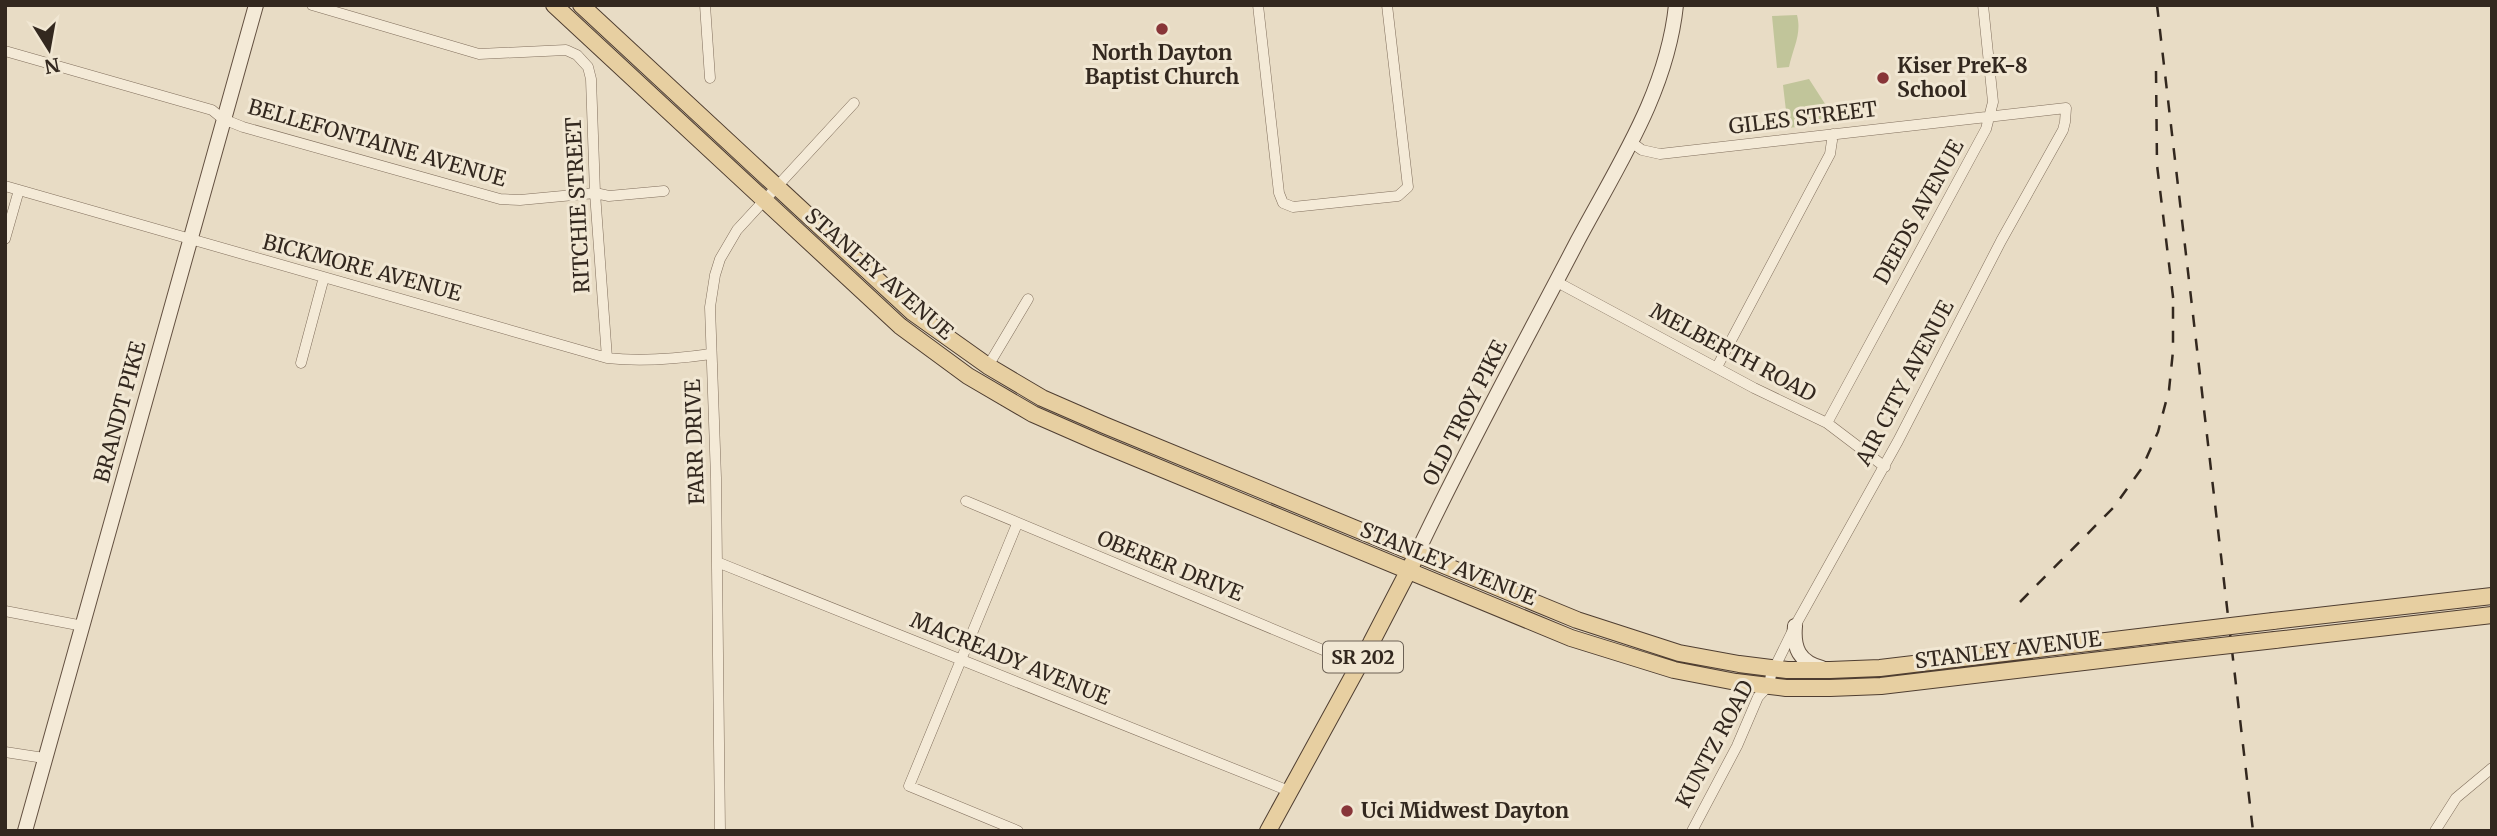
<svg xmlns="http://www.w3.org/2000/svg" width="2497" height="836" font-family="Merriweather,serif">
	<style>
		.green { fill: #c1c59a }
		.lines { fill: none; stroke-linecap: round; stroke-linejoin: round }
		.minor-casing { stroke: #816f5d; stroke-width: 11 }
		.secondary-casing { stroke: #635040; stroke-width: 16 }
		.primary-casing { stroke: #4f3e31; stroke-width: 18 }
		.minor { stroke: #f4ead7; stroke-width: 10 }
		.secondary { stroke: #f4ead7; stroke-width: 14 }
		.primary { stroke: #e7cfa1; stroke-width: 16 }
		.rail { stroke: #33281f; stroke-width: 2.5; stroke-dasharray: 12 12; stroke-linecap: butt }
		.primary-bridge-casing { stroke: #4f3e31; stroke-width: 18; stroke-linecap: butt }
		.primary-bridge { stroke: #e7cfa1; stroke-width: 16 }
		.poi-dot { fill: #883538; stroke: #f1e7d3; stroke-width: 2.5 }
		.labels { text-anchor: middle; stroke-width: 6; stroke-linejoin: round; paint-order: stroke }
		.shield { fill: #f1e7d3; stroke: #6c6155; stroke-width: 2 }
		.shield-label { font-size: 19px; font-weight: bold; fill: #33281f }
		.poi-label { font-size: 21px; font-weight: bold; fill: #33281f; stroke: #f1e7d3; text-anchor: start }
		.street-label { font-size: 21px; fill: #33281f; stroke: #f1e7d3 }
	</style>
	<rect width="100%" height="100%" fill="#e8dcc5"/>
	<path class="green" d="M1797,15C1802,34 1793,48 1789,67L1777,68L1772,16Z
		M1809,79L1829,110L1830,123L1788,128L1783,85Z"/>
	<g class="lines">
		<defs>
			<path id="minor" d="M312,5L479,54L566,50L577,55L588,67L591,79L595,193L607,358
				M705,5L710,78
				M1258,5L1279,193L1283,203L1293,207L1398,196L1408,187L1387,5
				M5,51L212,110L223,119L243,127L500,199L520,200L595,193L609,196L664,191
				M1631,142L1642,150L1660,154L2066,108L2065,122L2063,130L2001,241L1898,441L1795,626L1771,675L1769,685L1758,697L1737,746L1692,831
				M5,186L607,358C642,362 676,359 711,354
				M5,239L19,190
				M1557,282L1754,388L1827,423L1885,467
				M301,363L324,277
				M988,366L1028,299
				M1717,367L1830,154L1833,134
				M1827,423L1986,129L1993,102L1983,5
				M966,501L1359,665
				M1017,524L909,786L1018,831
				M717,562L1289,791
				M5,611L83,626
				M5,752L44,758
				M720,831L716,478L710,307L715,275L720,259L737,230L854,103
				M2435,831L2456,798L2492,768"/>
			<path id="secondary" d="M1417,553C1467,447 1524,344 1578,240C1618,165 1667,92 1676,5
				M1795,626C1793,648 1799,662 1822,668
				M25,831L256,5"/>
			<path id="primary" d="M554,5L900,326L968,376L1033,414L1097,442L1571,638L1674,670L1736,682L1786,688H1830L1881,686L2168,652
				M581,5L912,312L988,366L1042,398L1104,425L1577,620L1679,653L1739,664L1787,670H1830L1880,668L2164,634
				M2273,621L2492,596
				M2275,640L2492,615
				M1268,831L1371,643L1413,562"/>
		</defs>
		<use href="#minor" class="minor-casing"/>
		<use href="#secondary" class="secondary-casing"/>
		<use href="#primary" class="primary-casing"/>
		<use href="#minor" class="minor"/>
		<use href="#secondary" class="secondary"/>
		<use href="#primary" class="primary"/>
		<path class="rail" d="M2157,5L2253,831
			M2156,71L2157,165L2174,305
			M2020,602L2114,507L2142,468L2158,432L2169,390L2173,351V296"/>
		<defs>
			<path id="primary-bridge" d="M2164,634L2273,621
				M2168,652L2275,640"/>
		</defs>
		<use href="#primary-bridge" class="primary-bridge-casing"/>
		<use href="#primary-bridge" class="primary-bridge"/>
	</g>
	<g class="poi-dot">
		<circle cx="1162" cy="29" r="7"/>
		<circle cx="1883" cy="78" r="7"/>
		<circle cx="1347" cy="811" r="7"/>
	</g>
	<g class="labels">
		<rect class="shield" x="1323" y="641.5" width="80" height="31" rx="5"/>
		<g class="shield-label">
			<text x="1363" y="664">SR 202</text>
		</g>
		<g class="poi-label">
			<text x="1162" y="60" text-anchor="middle">North Dayton<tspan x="1162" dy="24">Baptist Church</tspan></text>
			<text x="1897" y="73">Kiser PreK-8<tspan x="1897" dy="24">School</tspan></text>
			<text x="1361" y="818">Uci Midwest Dayton</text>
		</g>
		<g class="street-label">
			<text transform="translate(1803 118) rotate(-7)" y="7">GILES STREET</text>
			<text transform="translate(377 143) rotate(16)" y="7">BELLEFONTAINE AVENUE</text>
			<text transform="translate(578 205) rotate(-93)" y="7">RITCHIE STREET</text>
			<text transform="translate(1919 212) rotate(-61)" y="7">DEEDS AVENUE</text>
			<text transform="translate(362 268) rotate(15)" y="7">BICKMORE AVENUE</text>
			<text transform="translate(879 274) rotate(41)" y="7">STANLEY AVENUE</text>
			<text transform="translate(1733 353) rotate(28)" y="7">MELBERTH ROAD</text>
			<text transform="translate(1905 383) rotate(-62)" y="7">AIR CITY AVENUE</text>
			<text transform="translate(120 412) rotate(-75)" y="7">BRANDT PIKE</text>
			<text transform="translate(1465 413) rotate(-63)" y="7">OLD TROY PIKE</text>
			<text transform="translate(695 442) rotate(-92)" y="7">FARR DRIVE</text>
			<text transform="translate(1448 564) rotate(22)" y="7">STANLEY AVENUE</text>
			<text transform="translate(1170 566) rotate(22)" y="7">OBERER DRIVE</text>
			<text transform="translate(2008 650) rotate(-7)" y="7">STANLEY AVENUE</text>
			<text transform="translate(1010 659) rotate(22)" y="7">MACREADY AVENUE</text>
			<text transform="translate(1715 744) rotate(-62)" y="7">KUNTZ ROAD</text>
		</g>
	</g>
	<rect width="2497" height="836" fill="none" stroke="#33281f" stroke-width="14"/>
	<g transform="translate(49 49) rotate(169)" stroke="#f1e7d3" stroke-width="5" paint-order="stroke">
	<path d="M0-5L12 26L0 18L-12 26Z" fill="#33281f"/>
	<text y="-10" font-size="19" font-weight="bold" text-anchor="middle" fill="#33281f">N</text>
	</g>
</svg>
